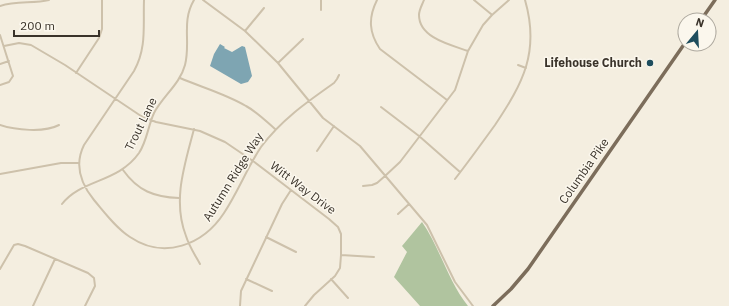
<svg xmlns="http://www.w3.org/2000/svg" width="729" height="306" font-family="'IBM Plex Sans',sans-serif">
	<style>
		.green { fill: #b0c49f }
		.water { fill: #7ea5b2 }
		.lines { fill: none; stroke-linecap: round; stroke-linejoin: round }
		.street { stroke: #cdc1ab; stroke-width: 2 }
		.primary { stroke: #7c6d5b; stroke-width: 3.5 }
		.poi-dot { fill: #1e4d5d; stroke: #fbf7ed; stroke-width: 1.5 }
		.labels { text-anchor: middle; stroke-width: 3; stroke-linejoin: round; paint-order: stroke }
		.poi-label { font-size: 12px; font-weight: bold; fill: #3a332a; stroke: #fbf7ed; text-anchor: end }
		.street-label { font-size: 12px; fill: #3a332a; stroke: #fbf7ed }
	</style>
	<rect width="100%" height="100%" fill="#f4eee0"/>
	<path class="green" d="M422,222C440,248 448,281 468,306H420L394,277L407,252L402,246Z"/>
	<path class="water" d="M220,44L225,47L224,48L232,52L242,46L245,47L252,76L248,82L241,84L210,66L214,54Z"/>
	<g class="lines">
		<path class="street" d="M144,0C143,25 147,48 134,71L84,145C74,165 81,184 94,200C105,213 116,228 130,237C164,260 203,245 224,213C238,192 247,168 261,147C281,120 307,102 334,83L337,79L339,75
			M203,0L245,31L278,63L323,118L360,146L427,225L455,282L473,306
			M321,0V10
			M377,0C368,18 369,33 380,49L447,100
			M424,0C422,5 419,10 419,15C419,38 451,45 468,51
			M474,0L491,14
			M0,6C16,0 33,4 49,0
			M245,31L264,8
			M0,35L13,76L9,82L0,85
			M4,46L19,43L31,45L65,65L141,116L156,122L200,131L225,142L253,161L329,219L338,227L341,234V255L340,268L335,276L314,295L305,306
			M278,63L303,39
			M0,64L9,61
			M518,65L526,68
			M76,73L99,38L102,29V0
			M180,78C201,87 226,94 246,106C257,112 266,121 275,129
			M381,107L419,136L460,172
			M0,125C15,130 44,133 59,125
			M194,129C185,164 172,200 186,236C189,246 195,255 200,264
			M317,151L334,126
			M123,170C138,191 154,197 179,198
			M0,174L61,163H79
			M455,179C469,161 482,143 495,125C523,83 540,52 525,0
			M363,186L372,185L377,183L385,176L400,162L455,90L468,51L483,25L492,15L509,0
			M62,204C81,179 118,183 139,153C147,141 148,126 154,113C163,96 180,84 185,65C191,42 181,22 194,0
			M398,214L409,204
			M266,237L296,252
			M341,255L374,257
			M0,269L14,245L18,244L25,246L88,273L94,278L95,286L85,306
			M246,279L272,291
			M331,279L348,298
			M33,306L55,259
			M240,306L241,291L282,204L291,190"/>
		<path class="primary" d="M701,20L715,0
			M493,306L511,289L528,269L685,43"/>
	</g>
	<circle class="poi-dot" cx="650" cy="63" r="4"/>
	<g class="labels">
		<g class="poi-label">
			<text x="642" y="67">Lifehouse Church</text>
		</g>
		<g class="street-label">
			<text transform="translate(141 124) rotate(-64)" y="4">Trout Lane</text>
			<text transform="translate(584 171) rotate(-55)" y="4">Columbia Pike</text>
			<text transform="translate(233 177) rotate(-58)" y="4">Autumn Ridge Way</text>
			<text transform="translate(303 188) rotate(37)" y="4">Witt Way Drive</text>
		</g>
	</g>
	<g transform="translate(697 32) rotate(18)"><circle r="19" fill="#fbf7ed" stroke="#aea99f"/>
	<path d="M0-3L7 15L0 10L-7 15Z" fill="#1e4d5d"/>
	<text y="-6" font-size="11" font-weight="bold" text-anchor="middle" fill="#3a332a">N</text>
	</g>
	<path d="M14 30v6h85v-6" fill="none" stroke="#3a332a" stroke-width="2"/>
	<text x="20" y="30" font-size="12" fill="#3a332a" stroke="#fbf7ed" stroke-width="3" paint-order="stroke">200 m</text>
</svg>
